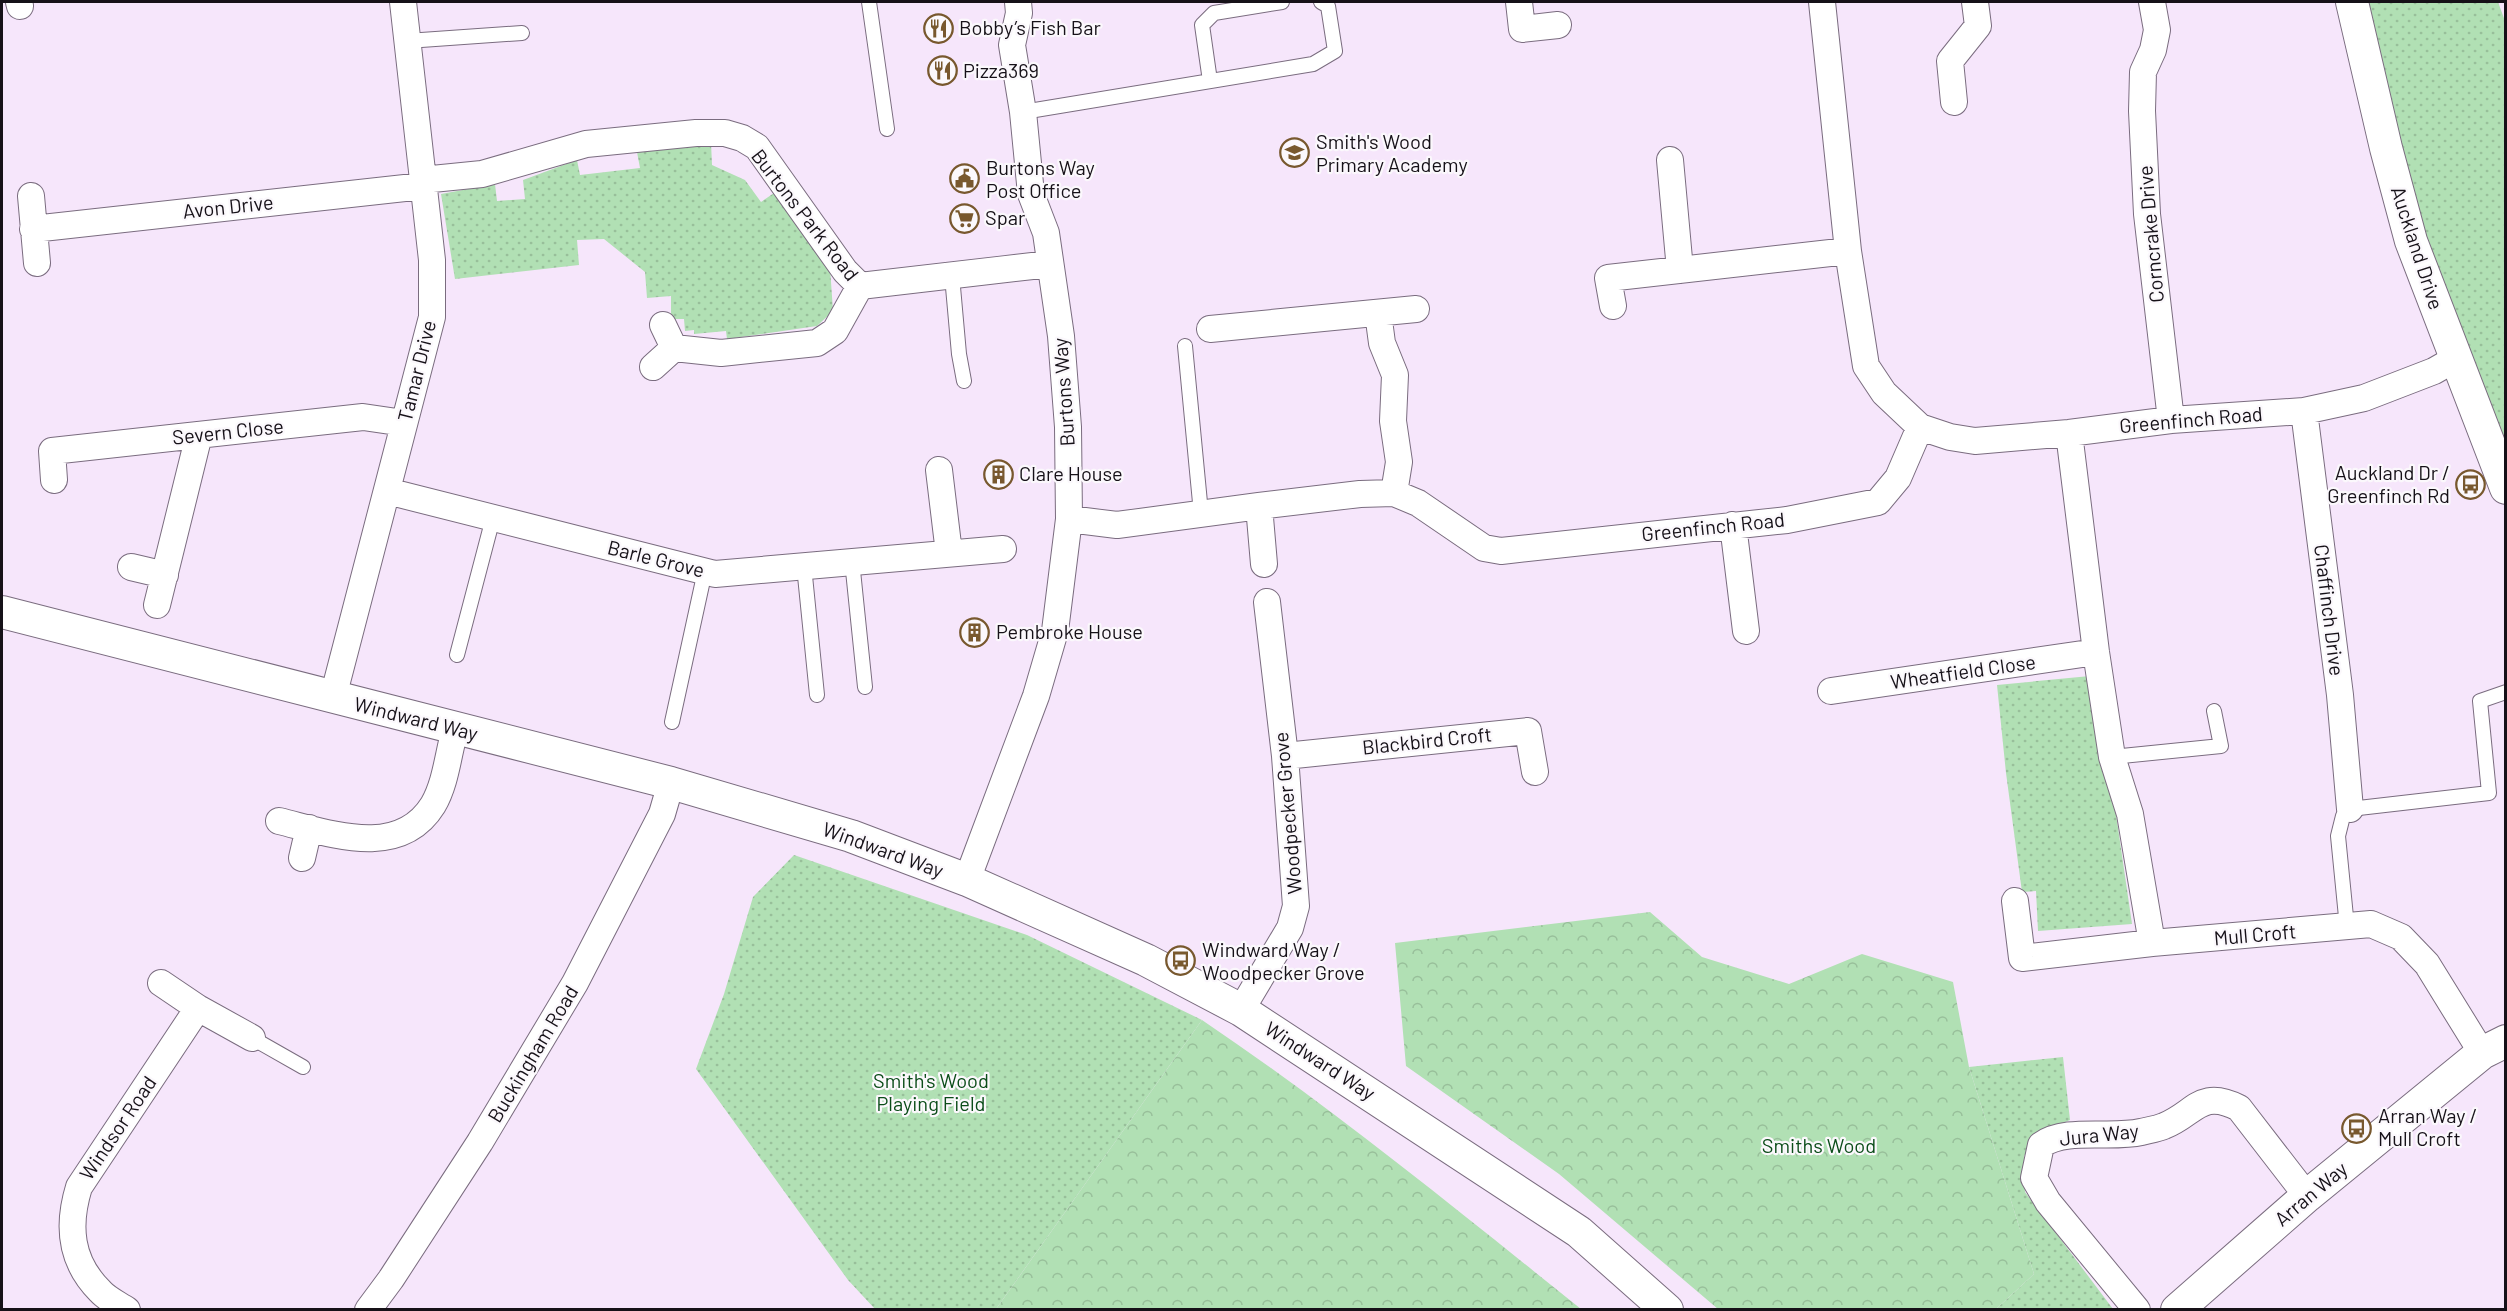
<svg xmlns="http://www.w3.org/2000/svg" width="2507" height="1311" font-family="Barlow,sans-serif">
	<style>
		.green { fill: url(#green-dots) }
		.forest { fill: url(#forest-crowns) }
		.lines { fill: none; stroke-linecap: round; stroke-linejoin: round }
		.service-casing { stroke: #7a6c7f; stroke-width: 16 }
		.minor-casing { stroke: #7a6c7f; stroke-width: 28 }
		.tertiary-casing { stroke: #7a6c7f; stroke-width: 34 }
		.service { stroke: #fff; stroke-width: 14 }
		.minor { stroke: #fff; stroke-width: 26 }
		.tertiary { stroke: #fff; stroke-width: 32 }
		.labels { text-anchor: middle; stroke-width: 4.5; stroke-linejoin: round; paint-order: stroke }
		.poi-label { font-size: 20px; fill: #161118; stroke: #fbf8fc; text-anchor: start }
		.street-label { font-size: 20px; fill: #161118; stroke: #fbf8fc }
		.park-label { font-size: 20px; fill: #0b4d19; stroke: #fbf8fc }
	</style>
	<defs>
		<pattern id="green-dots" width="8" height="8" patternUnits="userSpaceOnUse" patternTransform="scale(1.5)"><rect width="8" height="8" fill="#b1e0b4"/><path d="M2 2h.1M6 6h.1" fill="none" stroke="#98bf9a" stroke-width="1.8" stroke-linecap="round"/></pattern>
		<pattern id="forest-crowns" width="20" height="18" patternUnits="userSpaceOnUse" patternTransform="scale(1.5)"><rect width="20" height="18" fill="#b1e0b4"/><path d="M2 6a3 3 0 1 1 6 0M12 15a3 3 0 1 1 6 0" fill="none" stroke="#98bf9a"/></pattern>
	</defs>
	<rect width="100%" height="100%" fill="#f6e6fb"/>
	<path class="green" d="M2364,2H2498L2505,21V449L2459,335L2401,170Z
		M711,142L712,165L745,180L761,202L774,193L830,267L833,311L817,326L727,339L726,331L694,334V330L685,331L684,319H671V296L647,298L645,272L604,239L577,240L579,265L455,279L441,194L495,184L497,201L525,199L523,180L577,160L580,175L640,168L637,152Z
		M2090,676L2111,780L2132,924L2038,931L2036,891L2022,892L2006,773L1997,685Z
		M794,855L1027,935L1202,1020L996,1309H875L848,1280L696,1069L724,994L753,897Z
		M2063,1057L2070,1120L2042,1132L2024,1156L2025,1192L2113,1309H1996L2034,1274L1969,1067Z"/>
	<path class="forest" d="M1650,912L1702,957L1789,984L1862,954L1953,982L1969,1067L2034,1274L1996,1309H1718L1559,1174L1406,1066L1395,943Z
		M1202,1020C1334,1109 1457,1210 1581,1309H996Z"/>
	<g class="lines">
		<defs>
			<path id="service" d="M869,2L887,129
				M407,41L522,33
				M1210,81L1202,25L1214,13L1282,2
				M1023,112L1313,64L1335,51L1328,6L1321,2
				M952,276L959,354L964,381
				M1185,346L1201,513
				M852,561L865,687
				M804,566L817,695
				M457,655L493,518
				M672,722L705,571
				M2112,757L2221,746L2214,711
				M2347,927L2338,836L2343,816L2350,809L2489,793L2480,701L2506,692
				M252,1038L303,1067"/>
			<path id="minor" d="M19,2L20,6
				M1519,2L1522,29L1558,25
				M1822,2L1848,251L1866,366L1884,393L1920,427L1950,437L1975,441L2069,433L2171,420L2304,411L2364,398L2434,371L2455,359
				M2152,2L2157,30L2153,50L2143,72L2142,111L2147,214L2171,420
				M1954,102L1950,61L1978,26L1975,2
				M1670,160L1680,270
				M422,180L482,174L586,144L696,133H725L742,138L757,147L845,271L860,286L1050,264
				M31,196L37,263
				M33,229L423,186
				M1613,306L1608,278L1848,251
				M1378,313L1382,343L1395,375L1393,421L1399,462L1394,493
				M1210,329L1416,309
				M674,348L721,353L817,343L835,331L860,286
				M653,367L674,348L663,325
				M2304,411L2340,695L2350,809
				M2069,433L2096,652L2112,757L2130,814L2152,943
				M939,470L949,553
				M54,480L52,451L363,417L404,423
				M387,491L715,574L1003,549
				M1259,506L1264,564
				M1069,519L1117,525L1259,506L1360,494L1394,493L1418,503L1484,548L1501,551L1787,520L1878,502L1898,478L1920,427
				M1733,525L1746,631
				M131,567L165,575
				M157,605L199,435
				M1831,691L2096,652
				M333,697L432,317V260L403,2
				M1285,756L1528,731L1535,772
				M279,821C329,833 399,860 433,805C446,783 448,754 455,730
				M302,858L309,828
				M967,880L1036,696L1055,631L1069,519L1068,427L1061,336L1046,233L1031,194L1023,112L1012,45L1019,13L1018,2
				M2015,901L2022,958L2152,943L2371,924L2401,937L2427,964L2482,1053
				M161,983L198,1008L252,1038
				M1241,1010L1290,928L1296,906L1285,756L1267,602
				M127,1310C118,1304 107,1299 100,1291C70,1261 67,1226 79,1187L198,1008
				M368,1310L391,1279L480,1142L575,983L662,814L671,783
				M2137,1310L2048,1202L2034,1178L2041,1145C2066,1127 2111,1139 2141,1132C2149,1130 2157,1129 2164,1126C2195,1114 2200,1088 2239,1108L2307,1196"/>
			<path id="tertiary" d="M2352,2L2386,148L2411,241L2506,488
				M2,612L671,783L851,836L967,880L1146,960L1241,1010L1579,1232L1667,1310
				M2177,1310L2307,1196L2482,1053L2506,1041"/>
		</defs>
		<use href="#service" class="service-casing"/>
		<use href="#minor" class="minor-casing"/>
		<use href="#tertiary" class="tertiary-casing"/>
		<use href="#service" class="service"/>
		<use href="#minor" class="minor"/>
		<use href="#tertiary" class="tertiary"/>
	</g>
	<defs>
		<symbol id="restaurant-ring" viewBox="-11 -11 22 22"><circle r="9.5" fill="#fbf8fc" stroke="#78582e" stroke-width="1.5"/><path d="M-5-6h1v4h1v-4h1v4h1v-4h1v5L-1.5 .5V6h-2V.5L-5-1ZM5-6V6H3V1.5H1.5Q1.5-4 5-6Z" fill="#78582e"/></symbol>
		<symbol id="school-ring" viewBox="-11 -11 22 22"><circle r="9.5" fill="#fbf8fc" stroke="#78582e" stroke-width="1.5"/><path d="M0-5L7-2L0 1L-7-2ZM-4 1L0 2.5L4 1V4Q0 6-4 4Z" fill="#78582e"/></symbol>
		<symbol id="civic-ring" viewBox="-11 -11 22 22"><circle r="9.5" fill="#fbf8fc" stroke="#78582e" stroke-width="1.5"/><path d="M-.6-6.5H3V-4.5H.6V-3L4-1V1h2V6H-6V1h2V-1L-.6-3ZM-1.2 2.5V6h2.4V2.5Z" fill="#78582e"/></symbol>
		<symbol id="supermarket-ring" viewBox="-11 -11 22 22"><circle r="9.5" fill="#fbf8fc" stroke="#78582e" stroke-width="1.5"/><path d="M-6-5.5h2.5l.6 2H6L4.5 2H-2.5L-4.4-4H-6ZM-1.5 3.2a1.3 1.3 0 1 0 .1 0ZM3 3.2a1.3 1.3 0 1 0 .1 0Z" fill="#78582e"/></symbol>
		<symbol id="building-ring" viewBox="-11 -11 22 22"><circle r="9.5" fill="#fbf8fc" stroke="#78582e" stroke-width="1.5"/><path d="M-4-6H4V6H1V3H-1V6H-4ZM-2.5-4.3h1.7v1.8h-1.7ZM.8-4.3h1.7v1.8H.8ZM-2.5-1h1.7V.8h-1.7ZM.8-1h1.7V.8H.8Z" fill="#78582e"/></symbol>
		<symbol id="bus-ring" viewBox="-11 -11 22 22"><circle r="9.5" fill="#fbf8fc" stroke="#78582e" stroke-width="1.5"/><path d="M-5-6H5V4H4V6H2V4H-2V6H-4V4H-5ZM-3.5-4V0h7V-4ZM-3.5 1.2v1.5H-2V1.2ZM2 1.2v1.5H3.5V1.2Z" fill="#78582e"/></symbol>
	</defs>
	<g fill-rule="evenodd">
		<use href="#restaurant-ring" x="922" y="12" width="33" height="33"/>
		<use href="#restaurant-ring" x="926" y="54" width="33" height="33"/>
		<use href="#school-ring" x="1278" y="136" width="33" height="33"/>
		<use href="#civic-ring" x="948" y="162" width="33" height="33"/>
		<use href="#supermarket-ring" x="948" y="202" width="33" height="33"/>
		<use href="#building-ring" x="982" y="458" width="33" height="33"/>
		<use href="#bus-ring" x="2454" y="468" width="33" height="33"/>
		<use href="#building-ring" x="958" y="616" width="33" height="33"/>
		<use href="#bus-ring" x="1164" y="944" width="33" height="33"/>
		<use href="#bus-ring" x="2340" y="1112" width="33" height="33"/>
	</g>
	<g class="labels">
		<g class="poi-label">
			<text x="959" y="35">Bobby’s Fish Bar</text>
			<text x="963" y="78">Pizza369</text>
			<text x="1316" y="149">Smith's Wood<tspan x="1316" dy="23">Primary Academy</tspan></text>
			<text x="986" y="175">Burtons Way<tspan x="986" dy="23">Post Office</tspan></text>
			<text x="985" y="225">Spar</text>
			<text x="2450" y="480" text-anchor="end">Auckland Dr /<tspan x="2450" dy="23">Greenfinch Rd</tspan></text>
			<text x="1019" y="481">Clare House</text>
			<text x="996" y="639">Pembroke House</text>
			<text x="1202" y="957">Windward Way /<tspan x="1202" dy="23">Woodpecker Grove</tspan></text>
			<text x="2378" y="1123">Arran Way /<tspan x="2378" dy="23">Mull Croft</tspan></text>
		</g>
		<g class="street-label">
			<text transform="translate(228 207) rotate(-6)" y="7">Avon Drive</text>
			<text transform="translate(805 215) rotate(52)" y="7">Burtons Park Road</text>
			<text transform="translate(2151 234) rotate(-95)" y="7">Corncrake Drive</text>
			<text transform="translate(2417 248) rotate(72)" y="7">Auckland Drive</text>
			<text transform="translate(417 371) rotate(-76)" y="7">Tamar Drive</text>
			<text transform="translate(1064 392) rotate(-94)" y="7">Burtons Way</text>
			<text transform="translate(2191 420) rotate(-5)" y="7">Greenfinch Road</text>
			<text transform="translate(228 432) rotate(-6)" y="7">Severn Close</text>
			<text transform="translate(1713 527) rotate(-6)" y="7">Greenfinch Road</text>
			<text transform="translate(656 559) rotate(14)" y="7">Barle Grove</text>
			<text transform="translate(2329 610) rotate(83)" y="7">Chaffinch Drive</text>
			<text transform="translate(1963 672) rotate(-8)" y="7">Wheatfield Close</text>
			<text transform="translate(416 719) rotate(14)" y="7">Windward Way</text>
			<text transform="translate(1427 741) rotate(-6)" y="7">Blackbird Croft</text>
			<text transform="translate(1288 813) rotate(-95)" y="7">Woodpecker Grove</text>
			<text transform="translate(883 850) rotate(20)" y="7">Windward Way</text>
			<text transform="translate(2255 935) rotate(-5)" y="7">Mull Croft</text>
			<text transform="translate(533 1054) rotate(-59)" y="7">Buckingham Road</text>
			<text transform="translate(1320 1061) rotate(33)" y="7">Windward Way</text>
			<text transform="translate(118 1128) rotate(-56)" y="7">Windsor Road</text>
			<text transform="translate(2099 1135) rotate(-6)" y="7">Jura Way</text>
			<text transform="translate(2311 1194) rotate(-40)" y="7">Arran Way</text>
		</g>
		<g class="park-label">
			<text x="931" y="1088">Smith's Wood<tspan x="931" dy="23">Playing Field</tspan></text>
			<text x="1819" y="1153">Smiths Wood</text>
		</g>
	</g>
	<rect width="2507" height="1311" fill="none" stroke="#161118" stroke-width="6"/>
</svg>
